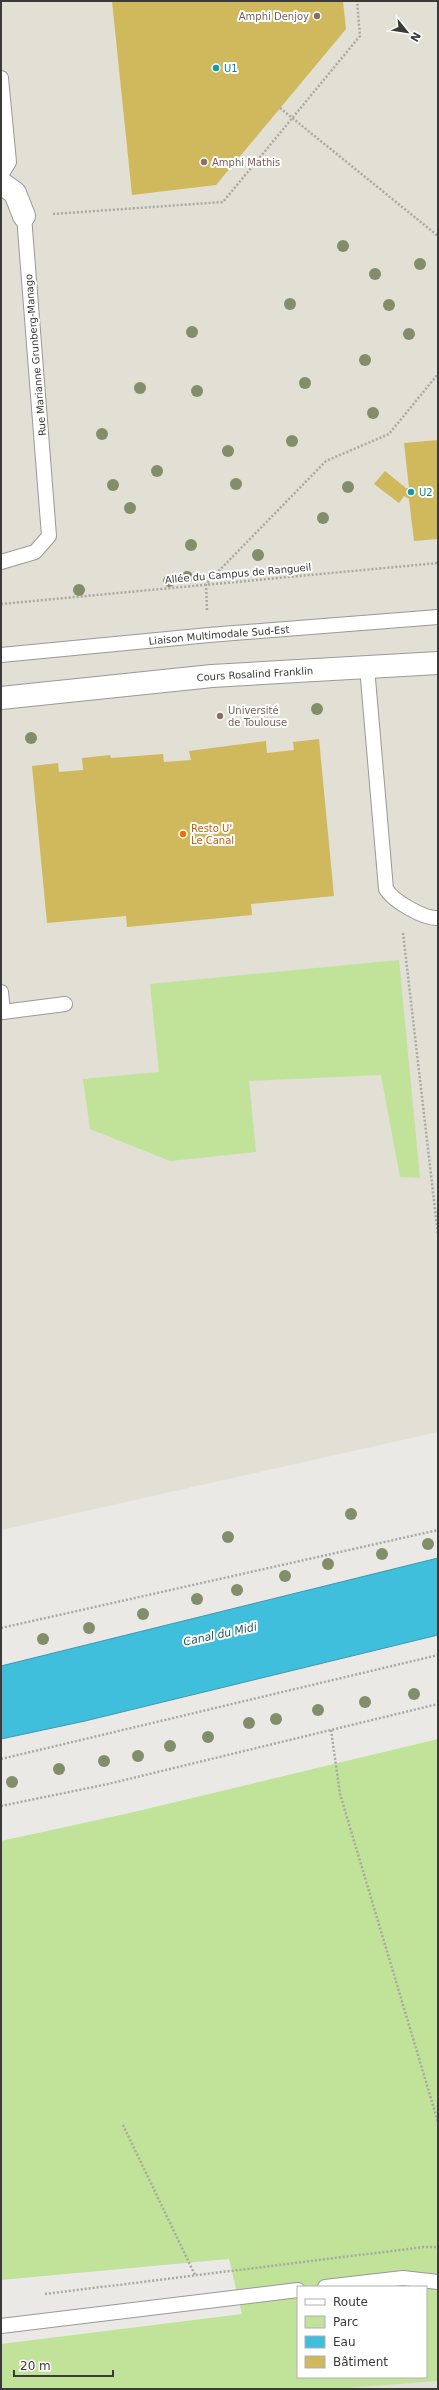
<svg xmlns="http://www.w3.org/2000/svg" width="439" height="2390" font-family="'DejaVu Sans',sans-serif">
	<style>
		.built { fill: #e2dfd4 }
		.green { fill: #c1e299; fill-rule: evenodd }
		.water { fill: #3fbfdb; stroke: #3e97aa }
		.building { fill: #d0b85c }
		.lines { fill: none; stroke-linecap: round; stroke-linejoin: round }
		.service-casing { stroke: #9a9996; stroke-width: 16 }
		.minor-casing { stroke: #9a9996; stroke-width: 24 }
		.path { stroke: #a8a8a5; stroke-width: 2.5; stroke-dasharray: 2 2; stroke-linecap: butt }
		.service { stroke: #fff; stroke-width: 14 }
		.minor { stroke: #fff; stroke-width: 22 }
		.tree { fill: #828d6a }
		.education-dot { fill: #8d6e63; stroke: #fff; stroke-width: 1.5 }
		.culture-dot { fill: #0f9aa8; stroke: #fff; stroke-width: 1.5 }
		.food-dot { fill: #e8710a; stroke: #fff; stroke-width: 1.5 }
		.labels { text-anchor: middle; stroke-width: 4; stroke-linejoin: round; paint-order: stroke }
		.education-label { font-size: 10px; fill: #785e54; stroke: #fff; text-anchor: start }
		.culture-label { font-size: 10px; fill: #0d838f; stroke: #fff; text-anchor: start }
		.street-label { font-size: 10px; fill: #3a3a38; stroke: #fff }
		.food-label { font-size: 10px; fill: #c56008; stroke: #fff; text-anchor: start }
		.water-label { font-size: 11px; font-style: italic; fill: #235763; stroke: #fff }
	</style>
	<rect width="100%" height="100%" fill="#eae9e6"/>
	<path class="built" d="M1,1H438V1432L1,1530Z
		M438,2381V2389H335L358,2387Z"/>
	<path class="green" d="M399,960L420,1178L400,1177L381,1075L249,1081L256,1152L170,1161L90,1129L83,1079L159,1072L150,984Z
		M438,1739V2381L335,2389H1V2344L242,2314L229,2259L1,2280V1841L134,1812ZM298,2287H426V2377H298Z"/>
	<path class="water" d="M438,1558V1635L85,1721L1,1739V1666Z"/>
	<path class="building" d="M112,1H343L346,29L216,185L132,195Z
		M438,440V539L414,541L409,499L404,496L399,503L374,484L385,471L406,488H409L404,443Z
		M319,739L334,896L251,904L252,915L127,927L126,916L47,923L32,766L58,763L59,772L83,770L82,758L110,755L111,758L163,754L164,762L191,760L189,751L266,741L267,753L294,750L293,742Z"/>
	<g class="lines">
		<defs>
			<g id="service">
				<path d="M1,78L9,162L1,175"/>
				<path d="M1,562L35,552L49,536L24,216"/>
				<path id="s1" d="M1,655L209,635L438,617"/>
				<path d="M367,667L386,889C393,901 424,919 438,918"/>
				<path d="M1,992L3,1012L65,1004"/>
				<path d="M325,2287L403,2278L438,2282"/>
				<path d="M1,2326L298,2290"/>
			</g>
			<g id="minor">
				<path d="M1,183L15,193L24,216"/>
				<path id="s2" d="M1,698L212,676L438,663"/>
			</g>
		</defs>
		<use href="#service" class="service-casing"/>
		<use href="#minor" class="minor-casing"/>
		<path class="path" d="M280,108L438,236
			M53,214L223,202L360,36L357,1
			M1,604L438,563
			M207,610L206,584L326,461L389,434L438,374
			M403,933L438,1235
			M1,1628L438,1530
			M331,1730L340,1794L438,2122
			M1,1759L438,1655
			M1,1806L108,1784L438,1704
			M123,2125L195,2275
			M45,2294L424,2247H438"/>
		<use href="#service" class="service"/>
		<use href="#minor" class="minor"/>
	</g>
	<g class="tree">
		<circle cx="343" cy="246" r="6"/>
		<circle cx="420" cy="264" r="6"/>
		<circle cx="375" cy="274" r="6"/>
		<circle cx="290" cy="304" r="6"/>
		<circle cx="389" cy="305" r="6"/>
		<circle cx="192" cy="332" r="6"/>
		<circle cx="409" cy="334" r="6"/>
		<circle cx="365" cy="360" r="6"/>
		<circle cx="305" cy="383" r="6"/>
		<circle cx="140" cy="388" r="6"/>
		<circle cx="197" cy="391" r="6"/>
		<circle cx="373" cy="413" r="6"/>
		<circle cx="102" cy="434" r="6"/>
		<circle cx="292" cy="441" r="6"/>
		<circle cx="228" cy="451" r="6"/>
		<circle cx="157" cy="471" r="6"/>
		<circle cx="236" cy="484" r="6"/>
		<circle cx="113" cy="485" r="6"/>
		<circle cx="348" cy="487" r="6"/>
		<circle cx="130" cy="508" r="6"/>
		<circle cx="323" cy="518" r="6"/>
		<circle cx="191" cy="545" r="6"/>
		<circle cx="258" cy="555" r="6"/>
		<circle cx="187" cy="577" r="6"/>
		<circle cx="169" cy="581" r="6"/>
		<circle cx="79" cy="590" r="6"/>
		<circle cx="317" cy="709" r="6"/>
		<circle cx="31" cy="738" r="6"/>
		<circle cx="351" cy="1514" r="6"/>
		<circle cx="228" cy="1537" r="6"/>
		<circle cx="428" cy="1544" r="6"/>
		<circle cx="382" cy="1554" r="6"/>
		<circle cx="328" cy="1564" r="6"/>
		<circle cx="285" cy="1576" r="6"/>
		<circle cx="237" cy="1590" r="6"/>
		<circle cx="197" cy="1599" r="6"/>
		<circle cx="143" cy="1614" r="6"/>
		<circle cx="89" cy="1628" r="6"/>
		<circle cx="43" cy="1639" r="6"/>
		<circle cx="414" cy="1694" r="6"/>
		<circle cx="365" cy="1702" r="6"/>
		<circle cx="318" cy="1710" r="6"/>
		<circle cx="276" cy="1719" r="6"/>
		<circle cx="249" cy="1723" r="6"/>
		<circle cx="208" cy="1737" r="6"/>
		<circle cx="170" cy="1746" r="6"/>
		<circle cx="138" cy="1756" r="6"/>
		<circle cx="104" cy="1761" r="6"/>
		<circle cx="59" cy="1769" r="6"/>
		<circle cx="12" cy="1782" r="6"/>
	</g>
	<g class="education-dot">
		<circle cx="317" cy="16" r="4"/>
		<circle cx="204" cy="162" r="4"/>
		<circle cx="220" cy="716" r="4"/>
	</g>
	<g class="culture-dot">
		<circle cx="216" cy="68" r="4"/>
		<circle cx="411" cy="492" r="4"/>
	</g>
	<circle class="food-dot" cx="183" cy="834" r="4"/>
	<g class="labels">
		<g class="education-label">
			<text x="309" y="20" text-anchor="end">Amphi Denjoy</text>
			<text x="212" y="166">Amphi Mathis</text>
			<text x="228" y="714">Université<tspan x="228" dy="12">de Toulouse</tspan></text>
		</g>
		<g class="culture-label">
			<text x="224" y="72">U1</text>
			<text x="419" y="496">U2</text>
		</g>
		<g class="street-label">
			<text transform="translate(35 355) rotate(-95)" y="4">Rue Marianne Grunberg-Manago</text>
			<text transform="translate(238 573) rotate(-5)" y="4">Allée du Campus de Rangueil</text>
			<text dy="4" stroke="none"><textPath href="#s1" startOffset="219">Liaison Multimodale Sud-Est</textPath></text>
			<text dy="4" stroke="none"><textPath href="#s2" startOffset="255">Cours Rosalind Franklin</textPath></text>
		</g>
		<g class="food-label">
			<text x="191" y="832">Resto U'<tspan x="191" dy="12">Le Canal</tspan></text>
		</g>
		<g class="water-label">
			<text transform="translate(220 1634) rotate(-12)" y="4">Canal du Midi</text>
		</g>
	</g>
	<rect width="439" height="2390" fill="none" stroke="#3a3a38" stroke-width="4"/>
	<rect x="297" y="2286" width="130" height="92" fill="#ffffff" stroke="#b0b0af"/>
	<rect x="305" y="2299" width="20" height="6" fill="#ffffff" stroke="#b0b0af"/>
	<text x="333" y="2306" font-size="12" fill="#3a3a38">Route</text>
	<rect x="305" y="2316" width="20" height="12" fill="#c1e299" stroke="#b0b0af"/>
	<text x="333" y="2326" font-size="12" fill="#3a3a38">Parc</text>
	<rect x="305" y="2336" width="20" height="12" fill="#3fbfdb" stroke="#b0b0af"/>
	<text x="333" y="2346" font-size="12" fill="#3a3a38">Eau</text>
	<rect x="305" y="2356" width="20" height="12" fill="#d0b85c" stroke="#b0b0af"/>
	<text x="333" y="2366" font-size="12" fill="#3a3a38">Bâtiment</text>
	<g transform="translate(407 32) rotate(120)" stroke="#ffffff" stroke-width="3" paint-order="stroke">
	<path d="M0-3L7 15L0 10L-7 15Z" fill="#3a3a38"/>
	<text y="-6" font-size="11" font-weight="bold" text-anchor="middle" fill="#3a3a38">N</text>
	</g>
	<path d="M14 2370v6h99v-6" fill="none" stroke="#3a3a38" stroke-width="2"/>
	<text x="20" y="2370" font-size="12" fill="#3a3a38" stroke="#ffffff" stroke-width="3" paint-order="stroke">20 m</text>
</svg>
